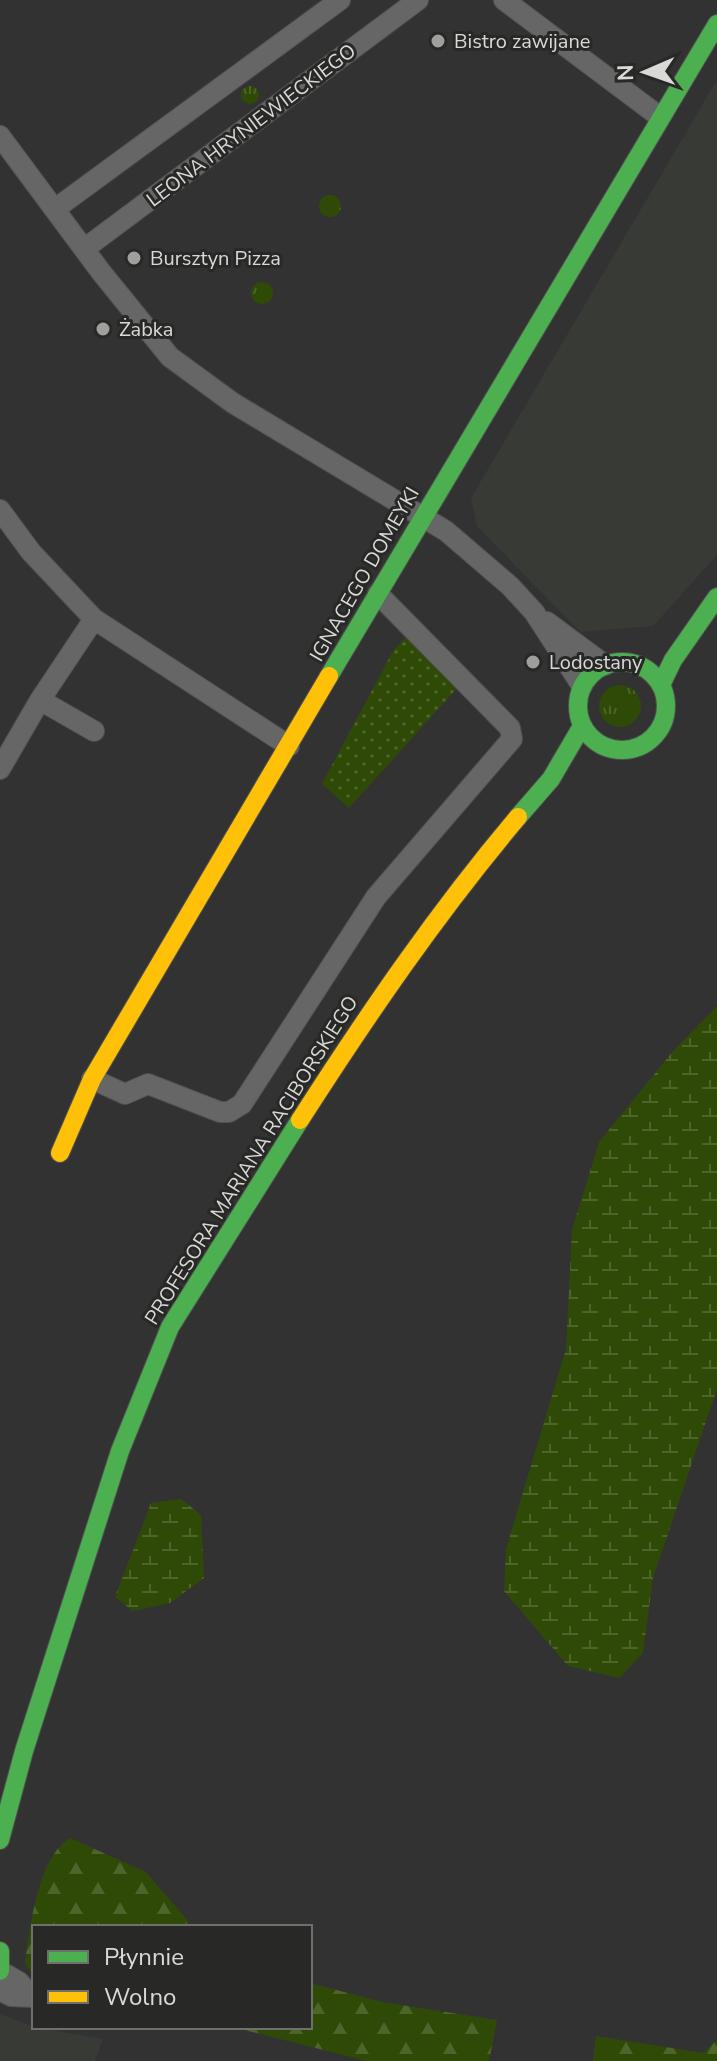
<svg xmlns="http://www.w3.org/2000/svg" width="717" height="2061" font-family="'Nunito Sans',sans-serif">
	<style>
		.built { fill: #383b35 }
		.grass { fill: url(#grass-tufts) }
		.forest { fill: url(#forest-firs) }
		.wetland { fill: url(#wetland-marsh) }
		.park { fill: url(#park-dots) }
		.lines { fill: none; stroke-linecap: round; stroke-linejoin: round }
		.street-casing { stroke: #505050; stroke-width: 22 }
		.fast-casing { stroke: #505050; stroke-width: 20 }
		.slow-casing { stroke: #505050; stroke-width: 20 }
		.street { stroke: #656665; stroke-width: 20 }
		.fast { stroke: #4caf50; stroke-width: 18 }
		.slow { stroke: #ffc107; stroke-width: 18 }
		.poi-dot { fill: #9f9f9e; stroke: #282927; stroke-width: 3 }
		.labels { text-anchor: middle; stroke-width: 6; stroke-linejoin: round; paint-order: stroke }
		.poi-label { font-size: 20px; fill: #d9d9d8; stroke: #282927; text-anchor: start }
		.street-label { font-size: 20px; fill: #d9d9d8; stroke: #282927 }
	</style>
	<defs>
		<pattern id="grass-tufts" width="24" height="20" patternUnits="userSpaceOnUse" patternTransform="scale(2)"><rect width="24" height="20" fill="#2f4a07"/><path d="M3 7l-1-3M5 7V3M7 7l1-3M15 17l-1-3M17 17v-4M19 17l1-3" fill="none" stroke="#4d642a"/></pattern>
		<pattern id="forest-firs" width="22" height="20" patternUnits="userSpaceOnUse" patternTransform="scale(2)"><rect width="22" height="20" fill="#2f4a07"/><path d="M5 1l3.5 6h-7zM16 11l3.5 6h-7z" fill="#4d642a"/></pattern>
		<pattern id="wetland-marsh" width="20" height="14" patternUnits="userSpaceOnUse" patternTransform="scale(2)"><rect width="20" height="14" fill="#2f4a07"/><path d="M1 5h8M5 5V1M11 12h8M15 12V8" fill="none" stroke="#4d642a"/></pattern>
		<pattern id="park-dots" width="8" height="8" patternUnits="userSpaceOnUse" patternTransform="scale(2)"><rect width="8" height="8" fill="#2f4a07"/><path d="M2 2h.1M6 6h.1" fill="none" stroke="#4d642a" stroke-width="1.8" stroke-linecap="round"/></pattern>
	</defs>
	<rect width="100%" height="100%" fill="#323232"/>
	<path class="built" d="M717,80V555L653,626L580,632L477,526L471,498Z
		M0,2014L34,2027L103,2039L95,2061H0Z"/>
	<path class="grass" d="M241 95a9 9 0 1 1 18 0a9 9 0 1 1-18 0Z
		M319 206a11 11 0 1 1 22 0a11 11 0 1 1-22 0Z
		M251 293a11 11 0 1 1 22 0a11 11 0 1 1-22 0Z
		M599 706a21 21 0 1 1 42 0a21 21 0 1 1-42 0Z"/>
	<path class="forest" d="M70,1838L146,1872L188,1921V1927H34V1972H31L25,1963C30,1927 38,1857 70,1838Z
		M310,1983L382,2002L497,2020L489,2061H366L233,2027H310Z
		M596,2036L703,2053L717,2040V2061H593Z"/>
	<path class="wetland" d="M717,1006V1389L653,1578L643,1653L619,1678L568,1666L504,1591L506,1549L566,1349L572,1230L599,1142L674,1050Z
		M181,1499L201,1515L204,1578L170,1603L133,1611L115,1597L151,1503Z"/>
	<path class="park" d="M407,636L459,686L349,808L322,784L393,651Z"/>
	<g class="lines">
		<defs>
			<path id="street" d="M504,0L660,117
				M0,136L101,272L170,357L233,403L446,531L510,586L534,612L582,686
				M55,209L340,0
				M84,249L418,0
				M0,510L31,552L94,619L289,746
				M547,622L605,665
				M40,700L94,731
				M0,769L40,700L94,619
				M92,1079L125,1094L148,1084L220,1112H229L242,1104L376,897L512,739L510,728L378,594
				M0,1971L19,1982L32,1997
				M0,1990L11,1996L32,1997"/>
			<path id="fast" d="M578 706a44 44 0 1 1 88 0a44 44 0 1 1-88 0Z
				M329,676L717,24
				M661,685L673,660L717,597
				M518,817L551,779L582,726
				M0,1840L24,1751L120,1451L170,1327L300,1120
				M0,1951V1971"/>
			<path id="slow" d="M300,1120C368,1014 437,913 518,817
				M60,1153L92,1079L329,676"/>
		</defs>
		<use href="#street" class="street-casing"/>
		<use href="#fast" class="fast-casing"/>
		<use href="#slow" class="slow-casing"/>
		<use href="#street" class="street"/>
		<use href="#fast" class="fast"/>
		<use href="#slow" class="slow"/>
	</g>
	<g class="poi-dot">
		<circle cx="438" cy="41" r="8"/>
		<circle cx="134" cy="258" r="8"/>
		<circle cx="103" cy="329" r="8"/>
		<circle cx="533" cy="662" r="8"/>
	</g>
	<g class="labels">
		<g class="poi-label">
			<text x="454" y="48">Bistro zawijane</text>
			<text x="150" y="265">Bursztyn Pizza</text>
			<text x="119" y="336">Żabka</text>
			<text x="549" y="669">Lodostany</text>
		</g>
		<g class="street-label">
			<text transform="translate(251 125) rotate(-37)" y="7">LEONA HRYNIEWIECKIEGO</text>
			<text transform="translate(364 574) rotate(-60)" y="7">IGNACEGO DOMEYKI</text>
			<text transform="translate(251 1160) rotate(-58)" y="7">PROFESORA MARIANA RACIBORSKIEGO</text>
		</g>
	</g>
	<rect x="32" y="1925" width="280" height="104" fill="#282927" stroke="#6f6f6e" stroke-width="2"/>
	<rect x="48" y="1951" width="40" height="12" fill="#4caf50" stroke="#6f6f6e" stroke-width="2"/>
	<text x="104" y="1965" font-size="24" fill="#d9d9d8">Płynnie</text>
	<rect x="48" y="1991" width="40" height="12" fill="#ffc107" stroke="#6f6f6e" stroke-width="2"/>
	<text x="104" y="2005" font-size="24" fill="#d9d9d8">Wolno</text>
	<g transform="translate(645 72) rotate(268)" stroke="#282927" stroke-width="6" paint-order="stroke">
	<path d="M0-6L14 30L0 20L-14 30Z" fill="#d9d9d8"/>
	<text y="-12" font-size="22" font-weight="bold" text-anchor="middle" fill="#d9d9d8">N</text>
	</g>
</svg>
